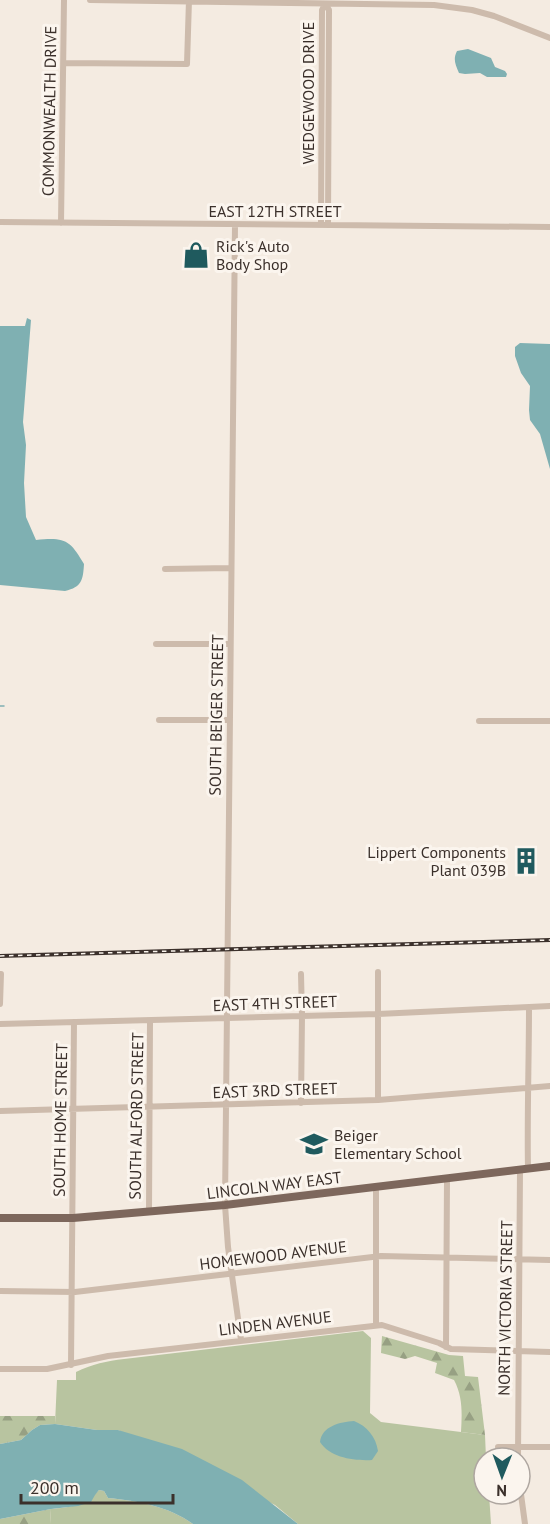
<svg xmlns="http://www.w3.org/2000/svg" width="550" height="1524" font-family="'PT Sans',sans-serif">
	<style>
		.green { fill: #b8c4a0 }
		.forest { fill: url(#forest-firs) }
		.water { fill: #7fb0b2 }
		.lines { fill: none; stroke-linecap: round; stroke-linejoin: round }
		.stream { stroke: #7fb0b2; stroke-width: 1.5 }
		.minor { stroke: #cdbbac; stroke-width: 6 }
		.major { stroke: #7d675c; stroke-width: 8 }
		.rail-casing { stroke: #3b302b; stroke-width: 4 }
		.rail { stroke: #fbf5ee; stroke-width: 1.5; stroke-dasharray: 4.5; stroke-linecap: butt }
		.labels { text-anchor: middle; stroke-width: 6; stroke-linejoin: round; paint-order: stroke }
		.street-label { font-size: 16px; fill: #3b302b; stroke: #fbf5ee }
		.poi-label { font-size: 16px; fill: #3b302b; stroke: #fbf5ee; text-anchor: start }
	</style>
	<defs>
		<pattern id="forest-firs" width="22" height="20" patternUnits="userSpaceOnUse" patternTransform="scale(1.5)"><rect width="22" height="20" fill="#b8c4a0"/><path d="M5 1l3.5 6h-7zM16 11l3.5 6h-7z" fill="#97a083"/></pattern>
	</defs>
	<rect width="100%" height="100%" fill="#f4ebe1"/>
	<path class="green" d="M363,1331L371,1338L370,1413L381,1422L485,1435L486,1458H484V1494H489L491,1524H298L275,1505L118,1430H97L55,1424L57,1380H76V1372C92,1364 107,1361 124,1359Z
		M99,1490L104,1491L108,1498C138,1501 168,1506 193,1524H50L51,1509C71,1507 85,1506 99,1490Z"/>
	<path class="forest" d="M382,1336L449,1355L463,1356L465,1376L478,1377L485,1435L461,1432C462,1414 463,1397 454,1380L435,1373L437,1363L415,1356L405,1359L381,1353Z
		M0,1416H55V1424L40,1425L32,1430L21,1440L0,1444Z
		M51,1509L50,1524H0V1519Z"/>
	<path class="water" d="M468,49L491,58L495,67L505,71L507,74L506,77H487L480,73L465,74L459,73C455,64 453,59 457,51Z
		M27,318L31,320L23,422L26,445L24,483L26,517L36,540C65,537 70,540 84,564C83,580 82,587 65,591L0,585V326H25Z
		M520,343L550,344V469L540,434L530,420L529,410L530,386L521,373L515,356V347Z
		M354,1421C367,1426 376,1437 378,1451L372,1460C355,1461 330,1458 320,1442C322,1426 340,1422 354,1421Z
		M55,1424L97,1430H118L182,1449L242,1480L298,1524H193C168,1506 138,1501 108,1498L104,1491L99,1490L95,1495L91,1502L78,1506L51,1509L0,1519V1444L21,1440L32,1430L40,1425Z"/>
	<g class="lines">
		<path class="stream" d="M0,706H4"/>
		<path class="minor" d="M90,0L434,5L472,10L494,16L550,38
			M325,4L329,10L328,225
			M64,63L187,64L189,0
			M0,222L550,227
			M61,223L64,0
			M235,225L225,1205L228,1247L241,1340
			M321,225L322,10L325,4
			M165,569L231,568
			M156,644H230
			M159,720H230
			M479,721H550
			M0,1004L1,974
			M0,1024L378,1014L550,1006
			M378,1100V972
			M301,1103L302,1016L301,974
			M0,1111L378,1100L550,1086
			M528,1169C527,1115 529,1061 529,1007
			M149,1212L150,1021
			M0,1291L75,1292L381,1256L550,1260
			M376,1325V1187
			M446,1347L447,1179
			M71,1365L74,1022
			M0,1369H47L108,1356L382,1325L439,1343L451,1349L550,1352
			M498,1447H550
			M518,1458L520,1170
			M520,1487L525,1524"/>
		<path class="major" d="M0,1218H73L225,1205L550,1166"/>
		<defs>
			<path id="rail" d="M0,956L550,940"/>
		</defs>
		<use href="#rail" class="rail-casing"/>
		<use href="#rail" class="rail"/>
	</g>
	<defs>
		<symbol id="shop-bare" viewBox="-9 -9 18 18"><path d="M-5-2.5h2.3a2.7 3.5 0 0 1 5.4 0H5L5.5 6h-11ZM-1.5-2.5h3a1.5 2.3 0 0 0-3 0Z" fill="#1f5a5e" stroke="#fbf5ee" stroke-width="2.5" paint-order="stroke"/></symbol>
		<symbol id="building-bare" viewBox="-9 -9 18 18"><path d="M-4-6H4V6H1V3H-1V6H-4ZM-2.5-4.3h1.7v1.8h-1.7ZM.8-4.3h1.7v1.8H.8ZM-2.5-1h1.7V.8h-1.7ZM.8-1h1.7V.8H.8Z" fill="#1f5a5e" stroke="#fbf5ee" stroke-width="2.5" paint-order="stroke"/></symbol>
		<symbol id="school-bare" viewBox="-9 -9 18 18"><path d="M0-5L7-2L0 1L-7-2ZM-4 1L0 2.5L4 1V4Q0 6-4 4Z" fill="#1f5a5e" stroke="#fbf5ee" stroke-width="2.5" paint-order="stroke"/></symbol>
	</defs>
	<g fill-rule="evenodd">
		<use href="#shop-bare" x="177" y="236" width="38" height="38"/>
		<use href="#building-bare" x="507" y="842" width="38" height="38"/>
		<use href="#school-bare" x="295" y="1125" width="38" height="38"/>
	</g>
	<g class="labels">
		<g class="street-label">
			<text transform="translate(308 93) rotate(-90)" y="6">WEDGEWOOD DRIVE</text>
			<text transform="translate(49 111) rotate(-89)" y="6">COMMONWEALTH DRIVE</text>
			<text x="275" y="217">EAST 12TH STREET</text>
			<text transform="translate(216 715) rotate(-89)" y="6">SOUTH BEIGER STREET</text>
			<text transform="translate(275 1003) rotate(-2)" y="6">EAST 4TH STREET</text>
			<text transform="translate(275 1090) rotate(-2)" y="6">EAST 3RD STREET</text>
			<text transform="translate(136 1116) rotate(-89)" y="6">SOUTH ALFORD STREET</text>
			<text transform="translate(60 1120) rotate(-89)" y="6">SOUTH HOME STREET</text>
			<text transform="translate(274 1185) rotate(-7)" y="6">LINCOLN WAY EAST</text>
			<text transform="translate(273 1255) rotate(-7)" y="6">HOMEWOOD AVENUE</text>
			<text transform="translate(505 1308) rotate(-89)" y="6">NORTH VICTORIA STREET</text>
			<text transform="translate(275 1323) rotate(-7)" y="6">LINDEN AVENUE</text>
		</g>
		<g class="poi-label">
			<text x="216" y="252">Rick's Auto<tspan x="216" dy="18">Body Shop</tspan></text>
			<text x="506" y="858" text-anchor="end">Lippert Components<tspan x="506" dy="18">Plant 039B</tspan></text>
			<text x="334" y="1141">Beiger<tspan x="334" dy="18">Elementary School</tspan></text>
		</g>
	</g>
	<g transform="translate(502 1476) rotate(181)"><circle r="28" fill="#fbf5ee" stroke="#aea6a0" stroke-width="1.5"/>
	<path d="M0-4.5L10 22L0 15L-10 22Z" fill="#1f5a5e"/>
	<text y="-9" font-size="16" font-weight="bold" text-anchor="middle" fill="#3b302b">N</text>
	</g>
	<path d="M21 1494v9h152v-9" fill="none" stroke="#3b302b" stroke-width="3"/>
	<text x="30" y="1494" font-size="18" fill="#3b302b" stroke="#fbf5ee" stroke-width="4.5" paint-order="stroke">200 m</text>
</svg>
